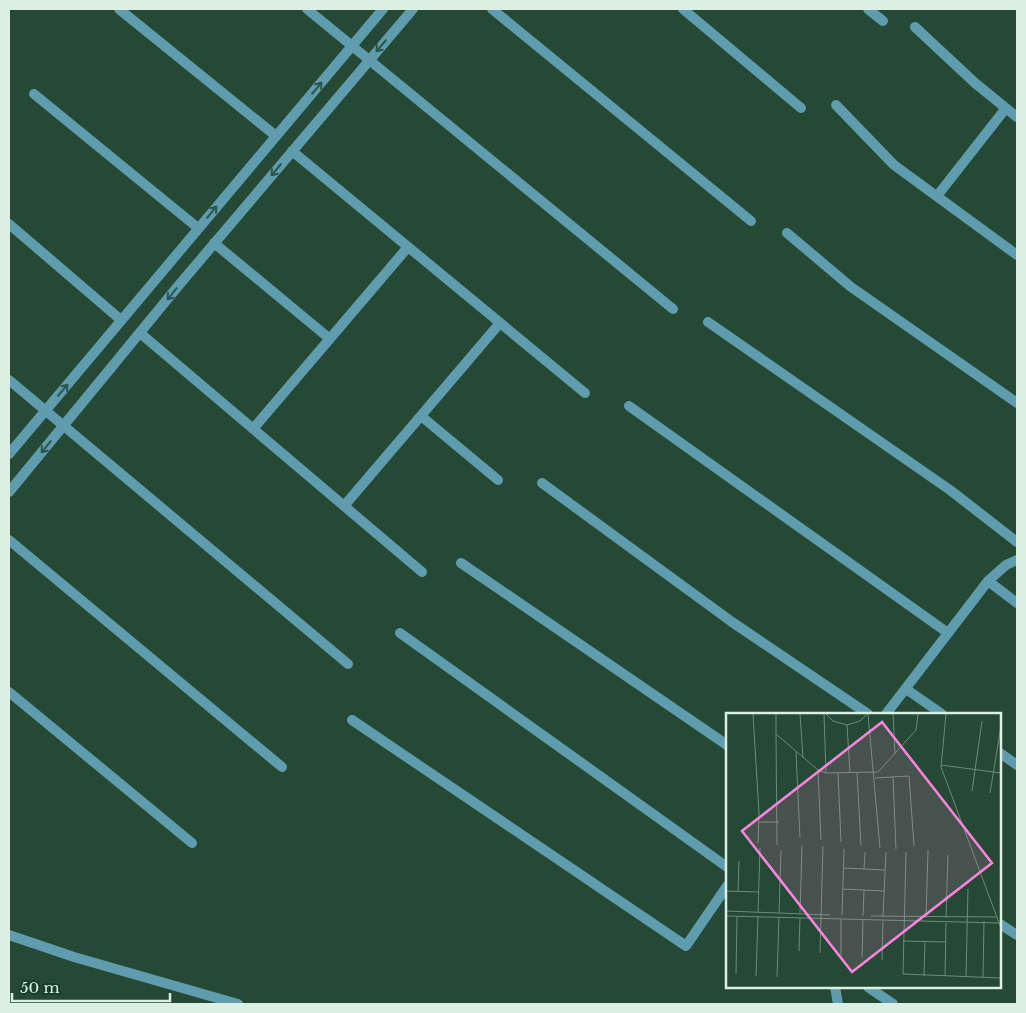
<svg xmlns="http://www.w3.org/2000/svg" width="1026" height="1013" font-family="'Libre Baskerville',serif">
	<style>
		.lines { fill: none; stroke-linecap: round; stroke-linejoin: round }
		.minor { stroke: #5e9cae; stroke-width: 10 }
		.oneway { stroke: #2b564c }
		.inset-road { fill: none; stroke: #6e8b7a; stroke-width: 1 }
		.view { fill: #ff85df; fill-opacity: 0.15; stroke: #ff85df; stroke-width: 2.5 }
		.inset-edge { fill: none; stroke: #dbefe2; stroke-width: 2.5 }
	</style>
	<rect width="100%" height="100%" fill="#254935"/>
	<g class="lines">
		<path class="minor" d="M119,9L276,136
			M307,9L673,309
			M492,9L751,221
			M683,9L801,108
			M868,9L883,21
			M915,27L975,83L1017,117
			M34,94L198,228
			M836,105L894,165L1017,255
			M292,151L585,393
			M937,196L1006,108
			M9,224L121,320
			M787,233L851,287L1017,403
			M214,243L330,339
			M708,322L950,490L1017,542
			M140,333L422,572
			M9,380L348,664
			M629,406L948,633
			M421,416L498,480
			M253,429L408,247
			M9,454L383,9
			M542,483L732,622L868,714
			M9,492L179,285L413,9
			M344,506L500,323
			M9,540L282,767
			M461,563L727,745
			M988,581L1017,603
			M400,633L727,867
			M906,689L942,714
			M9,692L192,843
			M886,714L988,581L1006,565L1017,560
			M352,720L686,946L727,886
			M1000,753L1017,765
			M1000,924L1017,935
			M9,935L74,957L238,1004
			M835,987L838,1004
			M868,987L893,1004"/>
	</g>
	<defs><path id="oneway-shaft" d="M-6 0H5M1.5-3L5.5 0L1.5 3" fill="none" stroke-width="1.6" stroke-linecap="round" stroke-linejoin="round" transform="scale(1.25)"/></defs>
	<g class="oneway">
		<use href="#oneway-shaft" transform="translate(381 46) rotate(130)"/>
		<use href="#oneway-shaft" transform="translate(317 88) rotate(-50)"/>
		<use href="#oneway-shaft" transform="translate(276 170) rotate(130)"/>
		<use href="#oneway-shaft" transform="translate(212 212) rotate(-50)"/>
		<use href="#oneway-shaft" transform="translate(172 294) rotate(129)"/>
		<use href="#oneway-shaft" transform="translate(63 390) rotate(-50)"/>
		<use href="#oneway-shaft" transform="translate(46 447) rotate(129)"/>
	</g>
	<g transform="translate(726 713)">
		<rect width="275" height="275" fill="#254935"/>
		<path class="inset-road" d="M27,1L33,100L32,130M50,1V21L92,57L100,60L152,59L190,17L192,1M74,1L77,45M98,1L100,60M100,1L107,8L121,12L134,8L141,1M142,1L154,135M167,1L169,41M220,1L215,54L275,215M121,12L124,60M50,21L51,132M70,39L74,125M215,52L275,60M92,57L95,127M112,60L115,129M131,60L135,132M167,64L170,136M149,65L183,63L188,133M246,78L256,8M264,80L275,13M33,109H53M180,139L177,261L275,265M117,155L159,157M138,156L139,139M117,176L158,178M0,178L33,179M12,179L13,148M0,198L104,202M32,199L34,135M53,200L55,137M74,201L76,132M116,202L118,136M0,203L273,210M137,203L138,177M145,203L271,204M157,204L160,139M200,205L202,137M220,205L222,142M177,228L220,229M73,238L74,205M94,240L97,133M115,242V206M136,244L137,207M156,247L157,208M10,261L11,203M30,263L32,203M198,263L199,228M219,263L220,210M51,264L53,204M240,264L242,176M257,264L258,208"/>
		<path class="view" d="M156,9L266,150L126,259L16,118Z"/>
		<rect width="275" height="275" class="inset-edge"/>
	</g>
	<rect width="1026" height="1013" fill="none" stroke="#dbefe2" stroke-width="20"/>
	<path d="M12 993v8h158v-8" fill="none" stroke="#dbefe2" stroke-width="2.5"/>
	<text x="20" y="993" font-size="15" fill="#dbefe2" stroke="#1a3e2b" stroke-width="4" paint-order="stroke">50 m</text>
</svg>
